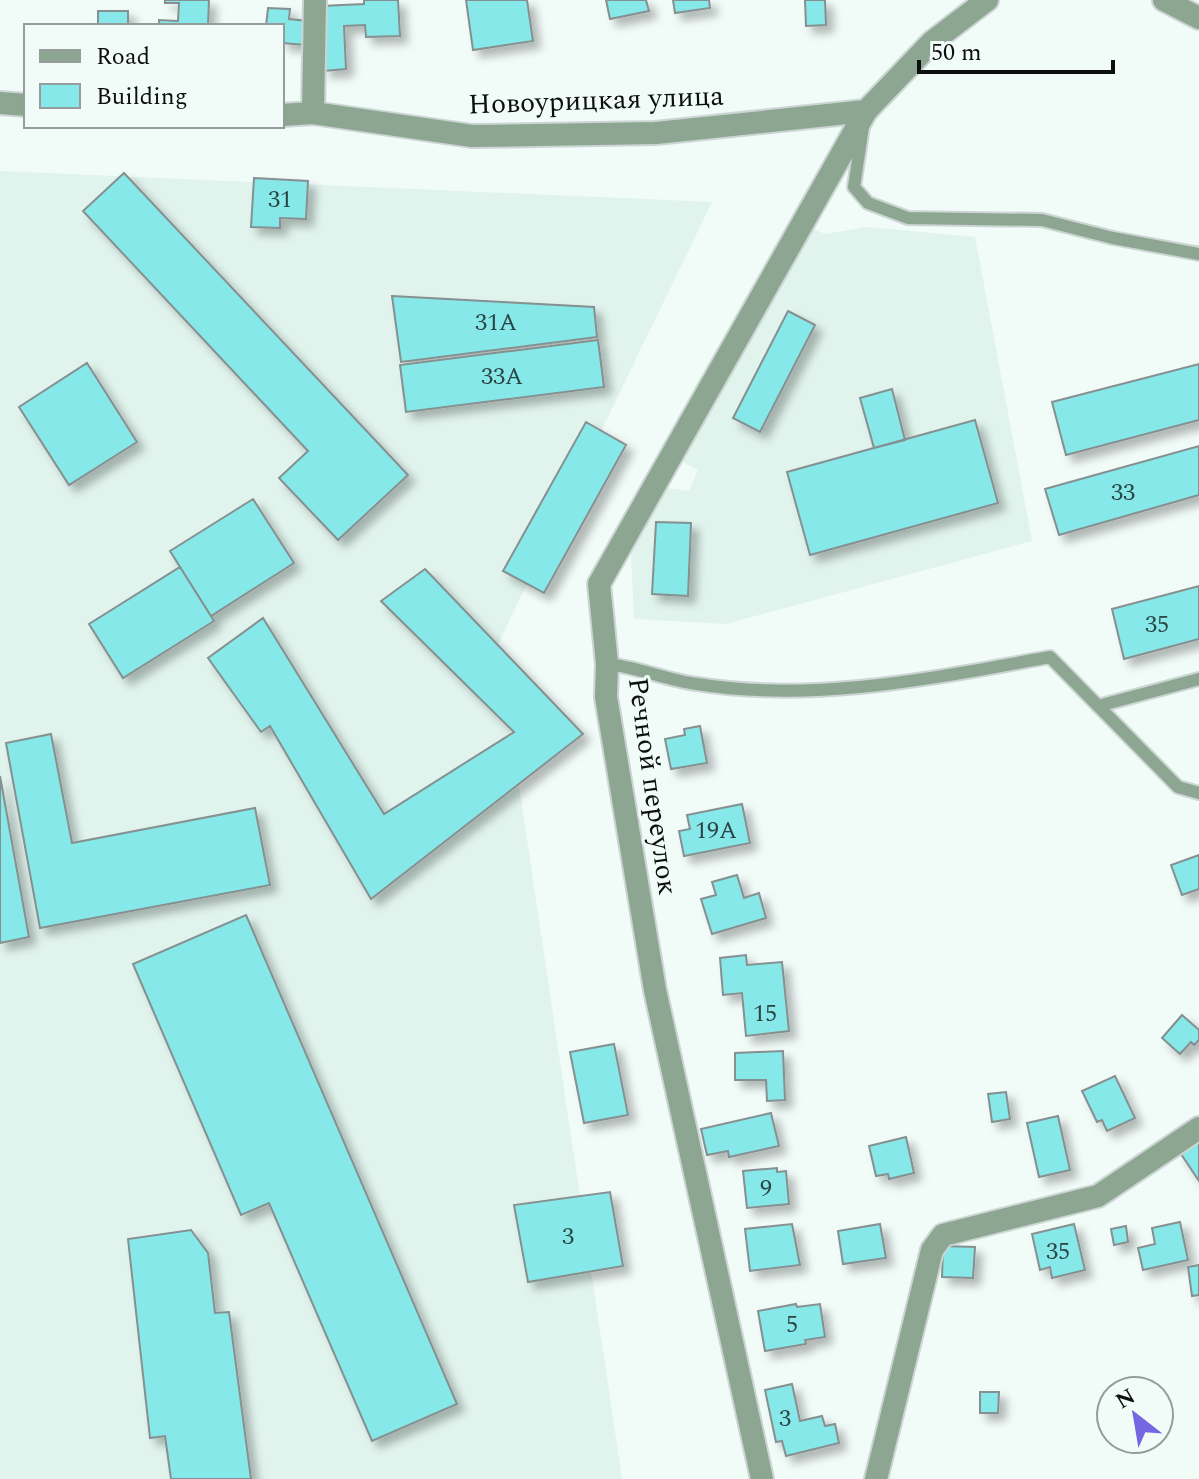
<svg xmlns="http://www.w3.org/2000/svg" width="1199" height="1479" font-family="Spectral,serif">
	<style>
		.built { fill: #e0f3ec }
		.building { fill: #86e8e8; stroke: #869090; stroke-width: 2; filter: url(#shadow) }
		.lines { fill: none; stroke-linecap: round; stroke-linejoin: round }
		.service-casing { stroke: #ccd5d3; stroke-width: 16 }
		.minor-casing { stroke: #ccd5d3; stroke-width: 26 }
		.service { stroke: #8ca691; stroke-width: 12 }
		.minor { stroke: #8ca691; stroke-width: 22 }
		.labels { text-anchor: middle; stroke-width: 6; stroke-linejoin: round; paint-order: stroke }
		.number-label { font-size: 24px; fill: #2a4544 }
		.street-label { font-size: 28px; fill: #0b0f0e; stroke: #f1fbf8 }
	</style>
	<defs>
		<filter id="shadow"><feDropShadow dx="7" dy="7" stdDeviation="4" flood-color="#0004"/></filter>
	</defs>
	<rect width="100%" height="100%" fill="#f1fbf8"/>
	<path class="built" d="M0,171L712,202L498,644L622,1479H0Z
		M807,226L825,234L867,227L975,237L1032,541L726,624L634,619L631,554L657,487L689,491L698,470L678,459Z"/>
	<path class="building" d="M165,0H209L208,26H159V20L178,21L179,3H165Z
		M364,0H398L400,36L366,37L365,25L344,26L346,69L324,71L321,6L364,4Z
		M466,0H527L533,41L473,50Z
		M606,0H646L649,11L610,19Z
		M673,0H709L710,8L675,13Z
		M805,0H825L826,25L806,26Z
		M268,8L290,9L289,19L308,21L306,45L282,43V26H266Z
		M98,11H128V26H98Z
		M124,173L408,475L338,540L279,478L308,451L83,211Z
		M254,178L308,181L306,219L280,218V228L251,227Z
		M392,296L594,307L597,337L401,362Z
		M788,311L815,325L760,432L733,418Z
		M598,340L604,387L406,412L400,365Z
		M87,363L137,442L69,485L19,407Z
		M1199,364V420L1066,455L1052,402Z
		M892,389L905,440L874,448L860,398Z
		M975,420L998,503L810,555L787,472Z
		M586,422L626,445L544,593L503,571Z
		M1199,446V495L1059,535L1045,489Z
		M253,499L294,563L211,616L170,551Z
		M656,522L691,523L688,596L652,594Z
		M180,567L214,621L123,678L89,624Z
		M425,569L583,734L371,899L270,726L261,732L208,658L263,618L384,814L514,732L381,601Z
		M1199,586V639L1124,659L1112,609Z
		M700,726L707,763L671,769L665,739L685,735L684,729Z
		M51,734L72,843L255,808L270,885L40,928L6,743Z
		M0,776L29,937L0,943Z
		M742,804L750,843L684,856L679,831L690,829L687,815Z
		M1199,855V889L1182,895L1171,865Z
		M737,875L744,898L759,893L766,918L712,934L701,899L716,895L712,882Z
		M246,915L457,1404L372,1441L269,1203L241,1215L133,964Z
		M746,955L747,965L782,962L789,1031L746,1036L742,993L723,995L720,958Z
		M1182,1015L1199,1030V1040L1194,1045L1191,1042L1180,1054L1162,1038Z
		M614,1044L628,1115L584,1123L570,1052Z
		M783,1051L785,1100L767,1101L766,1080H735V1053Z
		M1115,1076L1135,1118L1107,1131L1102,1120L1097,1122L1082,1091Z
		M1006,1092L1010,1119L992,1122L988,1094Z
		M771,1113L779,1146L729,1157L728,1151L707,1155L701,1129Z
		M1058,1116L1070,1170L1039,1177L1027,1123Z
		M906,1137L914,1173L889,1179L888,1174L876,1176L869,1146Z
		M1199,1138V1181L1179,1151Z
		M777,1168V1172L786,1171L789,1204L747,1208L743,1171Z
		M610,1192L623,1266L528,1282L514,1205Z
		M1180,1222L1188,1260L1143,1270L1138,1248L1155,1244L1152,1228Z
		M792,1224L800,1265L750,1271L745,1229Z
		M880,1224L886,1258L843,1264L838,1231Z
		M1074,1224L1085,1270L1052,1278L1050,1267L1040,1270L1032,1234Z
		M1126,1226L1128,1242L1114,1245L1111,1229Z
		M191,1230L208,1253L215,1313L229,1312L251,1479H171L165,1436L150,1438L128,1239Z
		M943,1246L975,1247L973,1278L942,1277Z
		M1199,1265V1295L1192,1296L1188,1267Z
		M796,1304L797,1307L820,1304L825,1337L805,1340L806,1344L765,1351L758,1311Z
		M792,1384L800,1421L822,1416L825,1426L835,1424L839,1443L786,1456L782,1441L776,1442L765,1390Z
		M980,1392H999L998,1413H980Z"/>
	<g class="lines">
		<defs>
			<path id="service" d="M863,126L854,187L868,203L908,218L1042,220L1113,238L1199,254
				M607,664C638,667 666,680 697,684C816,703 933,678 1050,657L1178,787L1199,793
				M1098,706L1199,679"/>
			<path id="minor" d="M1164,0L1199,18
				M0,103L26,105
				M313,113L315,0
				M282,115L313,113L472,136L656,133L866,111
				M762,1479L655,990L606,697L607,664L599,584L866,111L932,42L987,0
				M876,1479L932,1250L943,1235L1098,1196L1199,1128"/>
		</defs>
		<use href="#service" class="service-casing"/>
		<use href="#minor" class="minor-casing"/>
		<use href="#service" class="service"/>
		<use href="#minor" class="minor"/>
	</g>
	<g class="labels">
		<g class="number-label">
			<text x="280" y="207">31</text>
			<text x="496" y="330">31А</text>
			<text x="502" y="384">33А</text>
			<text x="1123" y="500">33</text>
			<text x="1157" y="632">35</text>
			<text x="716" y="838">19А</text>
			<text x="765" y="1021">15</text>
			<text x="766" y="1196">9</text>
			<text x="568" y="1244">3</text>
			<text x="1058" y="1259">35</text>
			<text x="792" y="1332">5</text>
			<text x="785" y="1426">3</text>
		</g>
		<g class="street-label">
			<text transform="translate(596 99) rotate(-2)" y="10">Новоурицкая улица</text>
			<text transform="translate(654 786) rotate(82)" y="10">Речной переулок</text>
		</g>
	</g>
	<rect x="24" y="24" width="260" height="104" fill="#f1fbf8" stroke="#959d9a" stroke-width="2"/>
	<rect x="40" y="50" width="40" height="12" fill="#8ca691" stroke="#959d9a" stroke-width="2"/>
	<text x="96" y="64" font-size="24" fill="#0b0f0e">Road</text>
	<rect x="40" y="84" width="40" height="24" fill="#86e8e8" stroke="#959d9a" stroke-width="2"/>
	<text x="96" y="104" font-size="24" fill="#0b0f0e">Building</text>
	<g transform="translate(1135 1415) rotate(329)"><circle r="38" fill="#f1fbf8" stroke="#959d9a" stroke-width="2"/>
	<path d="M0-6L14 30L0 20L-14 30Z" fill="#7566e1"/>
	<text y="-12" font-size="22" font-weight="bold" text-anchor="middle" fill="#0b0f0e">N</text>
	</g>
	<path d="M919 60v12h194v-12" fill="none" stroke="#0b0f0e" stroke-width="4"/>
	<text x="931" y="60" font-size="24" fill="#0b0f0e" stroke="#f1fbf8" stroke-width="6" paint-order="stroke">50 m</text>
</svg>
